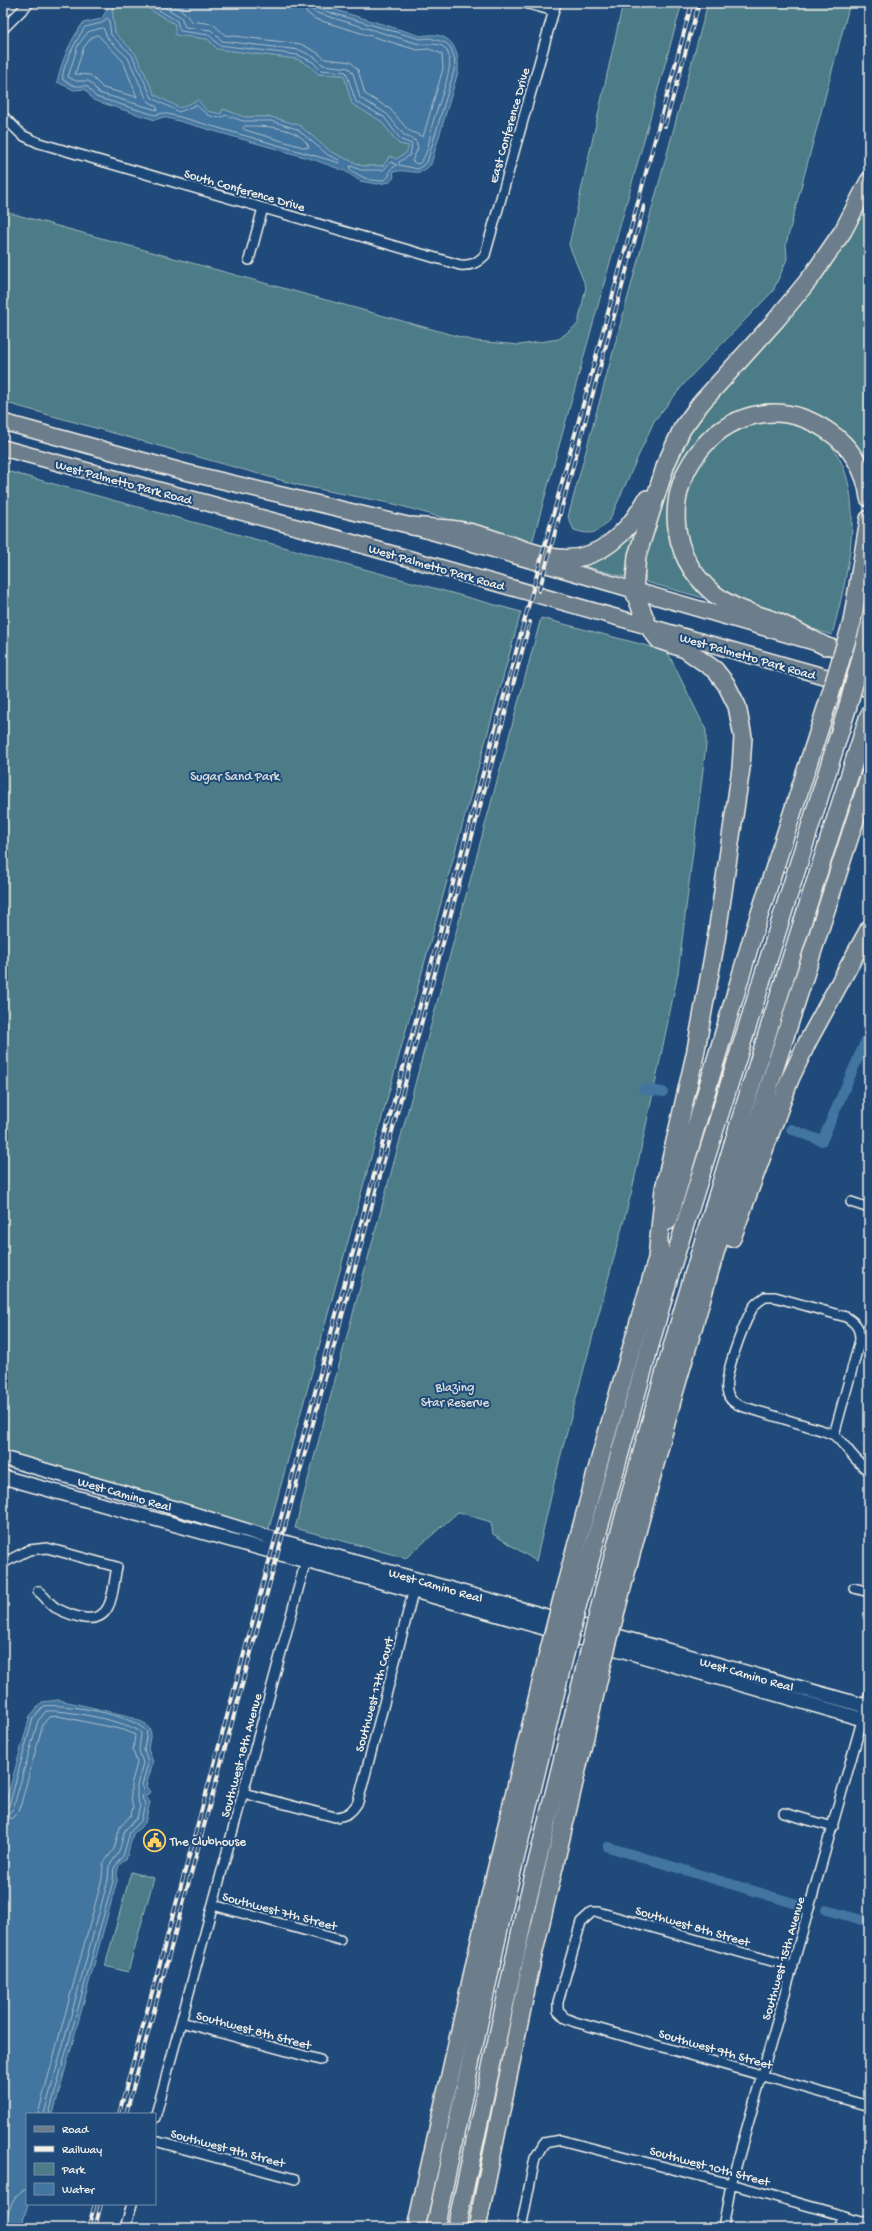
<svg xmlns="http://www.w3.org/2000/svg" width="872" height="2231" font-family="'Gochi Hand',sans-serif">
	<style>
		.green { fill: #4c7c87; stroke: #a0b6b8 }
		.water { fill: #42759f; stroke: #89a7bc }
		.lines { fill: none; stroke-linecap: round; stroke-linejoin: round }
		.shore { stroke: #adbfcb; stroke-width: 1 }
		.canal { stroke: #42759f; stroke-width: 10 }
		.street-casing { stroke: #f4f1e8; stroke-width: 12 }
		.secondary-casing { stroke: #f4f1e8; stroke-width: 16 }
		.primary-casing { stroke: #f4f1e8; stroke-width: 18 }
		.highway-casing { stroke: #f4f1e8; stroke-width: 20 }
		.street { stroke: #1f4a7a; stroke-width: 9 }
		.secondary { stroke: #1f4a7a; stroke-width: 13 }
		.primary { stroke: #6c7d8c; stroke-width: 15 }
		.highway { stroke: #6c7d8c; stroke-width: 17 }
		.rail-casing { stroke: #f4f1e8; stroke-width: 4 }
		.rail { stroke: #1f4a7a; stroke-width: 2.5; stroke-dasharray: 8; stroke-linecap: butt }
		.highway-bridge-casing { stroke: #f4f1e8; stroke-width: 20; stroke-linecap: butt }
		.highway-bridge { stroke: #6c7d8c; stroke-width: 17 }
		.labels { text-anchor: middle; stroke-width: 4; stroke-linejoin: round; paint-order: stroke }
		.street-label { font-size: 13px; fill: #f4f1e8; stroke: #1f4a7a }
		.park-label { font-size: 13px; fill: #dbdfd9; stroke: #1f4a7a }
		.poi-label { font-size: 13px; fill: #f4f1e8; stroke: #1f4a7a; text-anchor: start }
	</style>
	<rect width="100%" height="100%" fill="#1f4a7a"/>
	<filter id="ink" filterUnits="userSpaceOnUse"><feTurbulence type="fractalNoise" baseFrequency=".025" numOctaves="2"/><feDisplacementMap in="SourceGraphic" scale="8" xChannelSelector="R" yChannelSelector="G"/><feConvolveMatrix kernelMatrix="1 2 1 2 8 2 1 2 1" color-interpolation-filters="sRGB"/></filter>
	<g filter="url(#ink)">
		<path class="green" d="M114,3H139L175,24L176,35L208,39L217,49L297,59L310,66L318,74L344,75L352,104L381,121L399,144L409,146L407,153L396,159L390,156L383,166H362L331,152L299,125L271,117H244L223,109L221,114L180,108L155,95L135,53L115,33L112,9Z
			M623,3H682L532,543L394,504L298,485L3,402V211L475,341L519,345L559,339L578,324L586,287L569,245Z
			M708,3H850L786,244L787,259L773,291L688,379L654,421L610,519C597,533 593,536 574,530L568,517Z
			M869,195V470L857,451L772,409L687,458L684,567L692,582L707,596V599L646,582L644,569L645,553L682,441Z
			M785,422C796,425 810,427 820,433C872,480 849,570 832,635L751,610L701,575L682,524L688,481L717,440L754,423Z
			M3,470L521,612L268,1532L3,1455Z
			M634,534L625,577L576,564L606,556Z
			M541,618L667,651L706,730V745L678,973L655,1084L632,1190L560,1458L536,1561L493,1534L491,1522L458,1512L406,1558L295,1528Z
			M131,1872L154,1878L128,1972L105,1966Z"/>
		<path class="water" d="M106,3H114L112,9L115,33L135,53L155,95L180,108L198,100L207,111L221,114L223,109L244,117H271L299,125L331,152L362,166H383L390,156L396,159L406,153L409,146L399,144L381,121L352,104L344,75L318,74L310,66L297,59L217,49L208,39L175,35V24L139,3H313L421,36C449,30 460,47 458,72L431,164C418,180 410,167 393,172L394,177L390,182L377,184L360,181L345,171L315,160L179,121L163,117L155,120L93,100L85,89L74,90L57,82C62,60 70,41 83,23L101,19L107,10Z
			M59,1700L129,1716L146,1724L151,1732L148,1749L153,1762L146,1786L150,1792L145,1797L150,1802L145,1823L133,1834L126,1860C117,1863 117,1872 117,1881L53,2114H27L28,2204L21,2228H3V1812L30,1716L42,1702Z"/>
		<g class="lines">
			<path class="shore" d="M147,3L177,21L180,31L209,35L219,45L298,55L313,62L320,70L346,72L356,102L384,117L401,140L412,144L410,155L399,162V165L418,169L427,162L454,71L455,60L451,48L446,43L430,38L420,39L318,9L315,3
				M157,3L181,17L185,27L211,30L222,41L300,50L316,58L323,65L349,68L353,73L360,98L387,114L404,135L416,141L418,148L412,161L417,164L420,163C430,152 429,135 433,122C438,105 446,87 449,69C450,64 450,56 447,51C442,41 427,45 419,44L317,13L311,9L310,3
				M169,3L184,12L191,21L213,24L225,35L301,44L318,53L325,59L351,62L358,70L365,94L390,109L408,130L423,137L443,69L442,54L429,49L417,50L315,19L306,12L304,3
				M107,18L109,20L111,35L132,55L152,98L179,112L196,105C205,113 214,122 226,115L243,121H271L297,129L328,155L339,160L340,163L180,117L163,113L155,115L96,97L87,86H75L63,80C60,69 78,37 85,27L102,23Z
				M103,28L108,39L128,58L147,100L157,107V110L99,93L89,81H76L68,77L78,45L88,32Z
				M98,35L123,61L137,97L103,88L90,75L75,74L84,47L92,37Z
				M245,126C265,126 299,126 309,147L306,148L245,130L243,128Z
				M391,162L397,165L390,170L389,176C380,187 357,176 349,168L351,166L361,170H383Z
				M3,1810L9,1806L33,1718L44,1706C63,1703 136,1715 147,1732L144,1749L148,1763L142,1785L144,1791L142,1798L145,1804L141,1821L130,1832L123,1856L114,1868L113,1881L49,2114
				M3,1815L9,1813L13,1809L38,1721L46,1711C62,1709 132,1722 141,1733L139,1750L143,1763L137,1785V1799L140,1806L137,1818L125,1830L119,1852L109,1866L108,1880L44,2114
				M3,1821L12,1818L19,1811L43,1724L49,1717L58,1716L124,1730L135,1735L133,1750L137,1763L131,1785V1798L133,1807L131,1815L120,1827L114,1849L103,1864L102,1879L38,2114
				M6,2228C7,2214 12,2192 27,2189"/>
			<path class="canal" d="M644,1089L663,1092
				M791,1129L822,1141L869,1033
				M608,1847L797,1904
				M826,1910L869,1922"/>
			<defs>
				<path id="street" d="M525,3L554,11
					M3,29L29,3
					M3,116L22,135L39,143L460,265C471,266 477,263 485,255L556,3
					M249,260L263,208
					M851,1202L869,1208
					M765,1297H775L846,1317C856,1323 860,1328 860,1340L834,1435L824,1431L741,1406C735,1403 730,1401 728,1394C721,1380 744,1324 752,1309C755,1303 759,1301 765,1297Z
					M834,1435C847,1446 854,1461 869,1471
					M3,1563L29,1550L47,1548L117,1567C114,1579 114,1596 108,1607C98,1627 72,1616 56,1608C50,1604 44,1596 38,1591
					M854,1588L869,1592
					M243,1793L335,1817C347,1816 352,1812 358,1802L415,1585
					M784,1813L833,1827
					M213,1905L340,1940
					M793,1967L598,1912H592L581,1922L558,2002V2011L565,2018L575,2022L869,2106
					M181,2022L320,2060
					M155,2118L306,1560
					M155,2141L295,2179
					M125,2228L132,2204
					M521,2228L535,2158L544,2143L560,2140L731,2184L869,2223
					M723,2228L731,2184L869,1696
					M839,2228L842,2215"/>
				<path id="secondary" d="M3,1458L146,1499L281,1541L869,1707
					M3,1477L414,1591L869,1721"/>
				<path id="primary" d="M3,422L185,472L412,526L869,658
					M3,448L326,535L869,689"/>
				<path id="highway" d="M412,526C429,528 447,528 464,531C496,537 526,554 558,558C599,563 629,531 647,499
					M852,622L869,519
					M825,646C807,637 789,626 770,619C749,612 731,608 713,593C618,510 725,362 828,431C851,446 866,471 869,498
					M668,1221L752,938L829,699
					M732,1238L790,1079L808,1041L869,929
					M657,1258L664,1189L695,1055L716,940L741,768L743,737L737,706L726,684L715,670L685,649L659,640L648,626L634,591L637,556L666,464L682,429L701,403L776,320L812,276L843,231L869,181
					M564,1591L602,1451L660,1248
					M580,1596L673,1263L848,706
					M601,1602C680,1303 774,1009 869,715
					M617,1607L673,1397L715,1253L869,777
					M416,2228L489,1900L547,1658
					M435,2228L505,1901L563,1662
					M456,2228L525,1911L585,1668
					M477,2228L532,1960L600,1673"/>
			</defs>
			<use href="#street" class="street-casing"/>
			<use href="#secondary" class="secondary-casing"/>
			<use href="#primary" class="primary-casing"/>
			<use href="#highway" class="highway-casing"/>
			<use href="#street" class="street"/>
			<use href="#secondary" class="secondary"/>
			<use href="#primary" class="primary"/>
			<use href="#highway" class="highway"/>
			<defs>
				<path id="rail" d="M665,126L699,3
					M539,591L644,206
					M119,2114L692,3
					M126,2114L530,622
					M88,2228L95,2204
					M95,2228L101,2204"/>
			</defs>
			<use href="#rail" class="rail-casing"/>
			<use href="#rail" class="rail"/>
			<defs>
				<path id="highway-bridge" d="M829,699L852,622
					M848,706L869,628
					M547,1658L564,1591
					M563,1662L580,1596
					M585,1668L601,1602
					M600,1673L617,1607"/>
			</defs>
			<use href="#highway-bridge" class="highway-bridge-casing"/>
			<use href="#highway-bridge" class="highway-bridge"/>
		</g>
	</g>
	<defs>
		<symbol id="civic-ring" viewBox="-11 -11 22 22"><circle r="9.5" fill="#1f4a7a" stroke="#ffd166" stroke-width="1.5"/><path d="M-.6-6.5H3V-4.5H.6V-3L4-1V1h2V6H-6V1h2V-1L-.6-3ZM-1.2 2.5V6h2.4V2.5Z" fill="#ffd166"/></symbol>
	</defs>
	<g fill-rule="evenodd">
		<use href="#civic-ring" x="142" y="1828" width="25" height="25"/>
	</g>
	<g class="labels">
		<g class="street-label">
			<text transform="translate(508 125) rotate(-74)" y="5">East Conference Drive</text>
			<text transform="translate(245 189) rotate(16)" y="5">South Conference Drive</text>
			<text transform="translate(124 481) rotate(15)" y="5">West Palmetto Park Road</text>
			<text transform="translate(437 566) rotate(16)" y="5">West Palmetto Park Road</text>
			<text transform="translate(748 655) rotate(16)" y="5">West Palmetto Park Road</text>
			<text transform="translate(125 1493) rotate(16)" y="5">West Camino Real</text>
			<text transform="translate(436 1584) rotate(16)" y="5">West Camino Real</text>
			<text transform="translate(747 1673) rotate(16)" y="5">West Camino Real</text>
			<text transform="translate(373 1694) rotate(-75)" y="5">Southwest 17th Court</text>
			<text transform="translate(240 1755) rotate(-75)" y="5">Southwest 18th Avenue</text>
			<text transform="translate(280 1910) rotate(15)" y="5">Southwest 7th Street</text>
			<text transform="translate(693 1925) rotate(16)" y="5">Southwest 8th Street</text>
			<text transform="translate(782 1958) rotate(-74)" y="5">Southwest 15th Avenue</text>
			<text transform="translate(254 2029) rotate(15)" y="5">Southwest 8th Street</text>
			<text transform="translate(716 2048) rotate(16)" y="5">Southwest 9th Street</text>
			<text transform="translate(228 2147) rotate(15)" y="5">Southwest 9th Street</text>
			<text transform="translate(710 2165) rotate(15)" y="5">Southwest 10th Street</text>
		</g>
		<g class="park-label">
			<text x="235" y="780">Sugar Sand Park</text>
			<text x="455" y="1391">Blazing<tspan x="455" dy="15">Star Reserve</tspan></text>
		</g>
		<g class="poi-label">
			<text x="170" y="1845">The Clubhouse</text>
		</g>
	</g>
	<rect width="872" height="2231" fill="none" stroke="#1f4a7a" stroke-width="16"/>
	<rect x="8" y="8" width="856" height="2215" fill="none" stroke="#f4f1e8" stroke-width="1.5" filter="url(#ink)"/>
	<rect x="26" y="2113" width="130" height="92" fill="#1f4a7a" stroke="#748da6"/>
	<rect x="34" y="2126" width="20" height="6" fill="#6c7d8c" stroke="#748da6"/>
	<text x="62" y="2133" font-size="12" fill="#f4f1e8">Road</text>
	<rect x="34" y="2146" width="20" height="6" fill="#f4f1e8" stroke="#748da6"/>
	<text x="62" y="2153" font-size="12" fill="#f4f1e8">Railway</text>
	<rect x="34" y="2163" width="20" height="12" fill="#4c7c87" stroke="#748da6"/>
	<text x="62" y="2173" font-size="12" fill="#f4f1e8">Park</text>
	<rect x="34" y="2183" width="20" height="12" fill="#42759f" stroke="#748da6"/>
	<text x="62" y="2193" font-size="12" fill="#f4f1e8">Water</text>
</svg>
